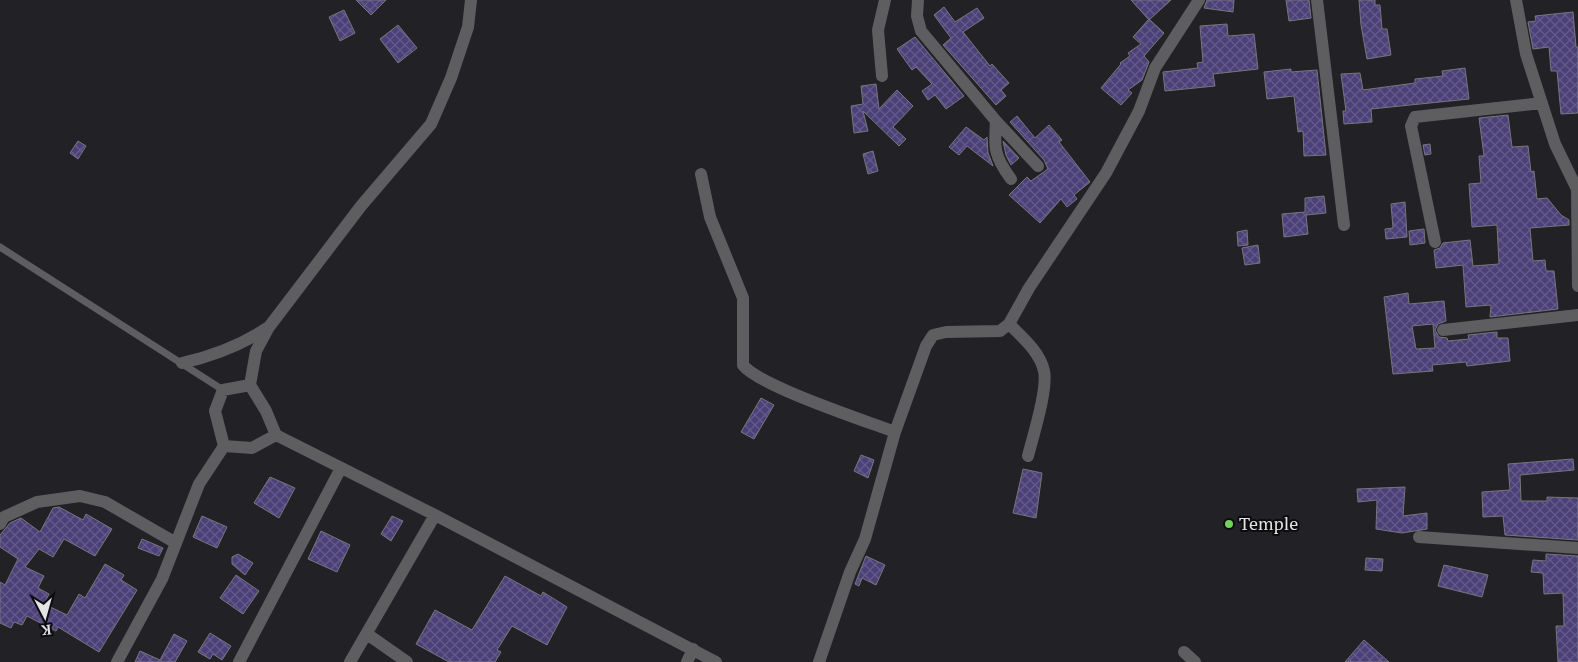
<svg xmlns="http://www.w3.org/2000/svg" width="1578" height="662" font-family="'PT Serif',serif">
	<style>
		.building { fill: url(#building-cross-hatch); stroke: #76767b; fill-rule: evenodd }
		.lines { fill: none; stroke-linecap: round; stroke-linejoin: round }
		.service { stroke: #5e5d60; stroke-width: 7 }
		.minor { stroke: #5e5d60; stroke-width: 12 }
		.poi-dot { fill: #71d35e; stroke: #0c0b0d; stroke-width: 2 }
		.labels { text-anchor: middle; stroke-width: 4; stroke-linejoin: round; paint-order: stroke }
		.poi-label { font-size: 18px; fill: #e3e3e6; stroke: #0c0b0d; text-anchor: start }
	</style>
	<defs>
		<pattern id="building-cross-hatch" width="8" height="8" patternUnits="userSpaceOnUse" patternTransform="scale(1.25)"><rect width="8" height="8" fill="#4b4078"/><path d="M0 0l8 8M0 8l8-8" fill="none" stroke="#655b8b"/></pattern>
	</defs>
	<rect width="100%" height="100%" fill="#222226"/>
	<path class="building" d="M356,0H386L371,15Z
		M1131,0H1171L1149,20Z
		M1207,0H1234L1233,12L1204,8Z
		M1286,0H1309L1311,18L1289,21Z
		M1359,0H1375V5H1380L1382,29H1387L1391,55L1367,59L1361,25Z
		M944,7L955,22L977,8L984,18L963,32L990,66L992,64L1009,83L1001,90L1006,96L996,105L943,45L951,38L934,15Z
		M344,10L355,33L340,41L329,17Z
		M1573,12L1576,47H1578V113L1561,114L1557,71H1551L1549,47L1533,49L1528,22L1536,21L1535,16Z
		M1149,19L1164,33L1144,56L1149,62L1142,80L1128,90L1132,93L1121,105L1101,88L1121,64L1120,63L1130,56L1128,53L1141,44L1133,37Z
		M1227,24L1228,36L1254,34L1258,69L1213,74L1215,86L1165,91L1163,72L1198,68L1197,63L1203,62L1200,26Z
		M398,25L417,48L398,63L380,39Z
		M915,37L964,96L946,109L935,95L928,100L922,91L932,84L916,67L912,70L897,49Z
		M1465,68L1469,99L1371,109L1372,122L1344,124L1343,111H1346L1341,74L1360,73L1363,90L1415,83V79L1443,76L1442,71Z
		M1291,69V72L1317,70L1326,155L1304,156L1303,131L1298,132L1294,96L1267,99L1264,72Z
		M876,84L879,109L897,90L913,106L893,127L906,139L899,146L863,111L868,131L854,133L851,106L863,104L861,86Z
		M1508,115L1512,147L1528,146L1531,172L1534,171L1537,199L1547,198L1561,215L1569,220V225L1530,228L1533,261L1545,260L1546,271H1554L1558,309L1490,317L1491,305L1466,307L1463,265L1436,268L1434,250L1440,248L1443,243L1470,240L1473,266L1499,264L1497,225L1472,227L1469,184L1481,183L1479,156H1484L1479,118Z
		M1017,116L1035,138L1049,125L1062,140L1059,142L1090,182L1074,195L1077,199L1067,207L1061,199L1040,223L1009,195L1027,177L1031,181L1048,169L1044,160L1010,122Z
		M966,127L984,140L987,137L988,153L993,166L967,146L959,155L949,147Z
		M78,141L86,146L78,159L70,153Z
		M1003,141L1019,158L1011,165L1006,155Z
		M1430,144L1431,154L1425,155L1423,145Z
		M873,151L878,171L868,174L863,154Z
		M1324,196L1326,213L1306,215L1308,234L1284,237L1282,214L1305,212V198Z
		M1405,202L1407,237L1386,239L1385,229L1393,228L1391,204Z
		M1424,229L1425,243L1410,245L1409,231Z
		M1247,230L1248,245L1238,246L1237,232Z
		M1258,245L1260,263L1245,265L1242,248Z
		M1408,293L1409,304L1444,301L1446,321L1438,324L1435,330L1439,337L1447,338L1448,341L1469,339L1468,335L1497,332V338H1508L1510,361L1467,366L1466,362L1432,365L1433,371L1393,374L1384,297ZM1433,324L1435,348L1416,349L1412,326Z
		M761,398L774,405L754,439L741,432Z
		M861,455L874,460L868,478L854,471Z
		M1573,459L1574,470L1520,475L1521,501H1547V497L1578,498V540L1505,535L1503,516L1483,517L1482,492L1510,490L1508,464Z
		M1023,469L1042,473L1036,518L1013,513Z
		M270,477L295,488L279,518L254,503Z
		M1405,487L1403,516L1427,513V529L1402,533L1376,529L1377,500L1358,502L1357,489Z
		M59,507L83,520L86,514L112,529L95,556L64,539L53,557L39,549L25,567L44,576L38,588L49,594L44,604L67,615L79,594L85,598L105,564L124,575L121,580L137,590L99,652L58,627L56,631L27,616L22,625L14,622L11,628L0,623V582L5,585L18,559L0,547V535L10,523L21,518L40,532L53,508Z
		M202,516L227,527L217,548L193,537Z
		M392,516L403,521L391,541L381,534Z
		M321,531L350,545L337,572L308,559Z
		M142,539L163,548L159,556L138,548Z
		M238,554L253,563L245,575L232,564V557Z
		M1546,554L1578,556V662H1558L1556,626H1564L1563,593L1544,594L1543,573L1531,572L1533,560L1546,561Z
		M866,556L885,565L876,585L862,578L859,586L855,584Z
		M1366,558L1383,559L1382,571L1365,570Z
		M1444,565L1488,575L1482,597L1438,586Z
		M236,575L259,591L243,614L220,598Z
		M505,576L541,596L543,592L567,607L547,645L512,626L497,650L501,652L495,662H449L416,644L435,610L472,630Z
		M210,633L231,646L222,660L213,654L210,659L198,652Z
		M174,634L187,641L175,662H135L140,651L160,660Z
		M1364,640L1389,662H1345Z"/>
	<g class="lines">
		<path class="service" d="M0,247L223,390"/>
		<path class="minor" d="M918,0L917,16L921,31L996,121L1038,166
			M1317,0L1344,225
			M1516,0L1526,54L1555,144L1577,189L1578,286
			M882,76L878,30L885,0
			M996,121C994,148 994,156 1011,179
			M701,174L710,217L743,298V365C759,386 866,421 895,432
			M1435,242L1411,126L1415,117L1542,103
			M1009,324C1022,337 1040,352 1044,371C1048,389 1033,436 1028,456
			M1443,330L1578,315
			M182,363C213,356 240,346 267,328
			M250,385L266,411L276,435L435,515L716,662
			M224,446L252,448L276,435
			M0,524L4,517L37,502L80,496L105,502L176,543
			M1419,537L1578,548
			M367,634L407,662
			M1184,652L1195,662
			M117,662L162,579L199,484L224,446L215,411L223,390L250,385L256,351L269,327L361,206L431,124L451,78L468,27L471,0
			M239,662L341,468
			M350,662L435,515
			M687,662L693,649
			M819,662L850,572L865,539L895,432L926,346L933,335L946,332L1000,331L1009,324L1029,288L1106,173L1139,111L1155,68L1199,0"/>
	</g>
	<circle class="poi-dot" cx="1229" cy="524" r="5"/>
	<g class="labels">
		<g class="poi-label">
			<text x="1239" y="530">Temple</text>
		</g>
	</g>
	<g transform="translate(45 617) rotate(174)" stroke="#0c0b0d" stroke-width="4" paint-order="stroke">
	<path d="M0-4L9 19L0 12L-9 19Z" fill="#e3e3e6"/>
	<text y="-8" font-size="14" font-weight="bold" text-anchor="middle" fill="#e3e3e6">K</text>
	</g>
</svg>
